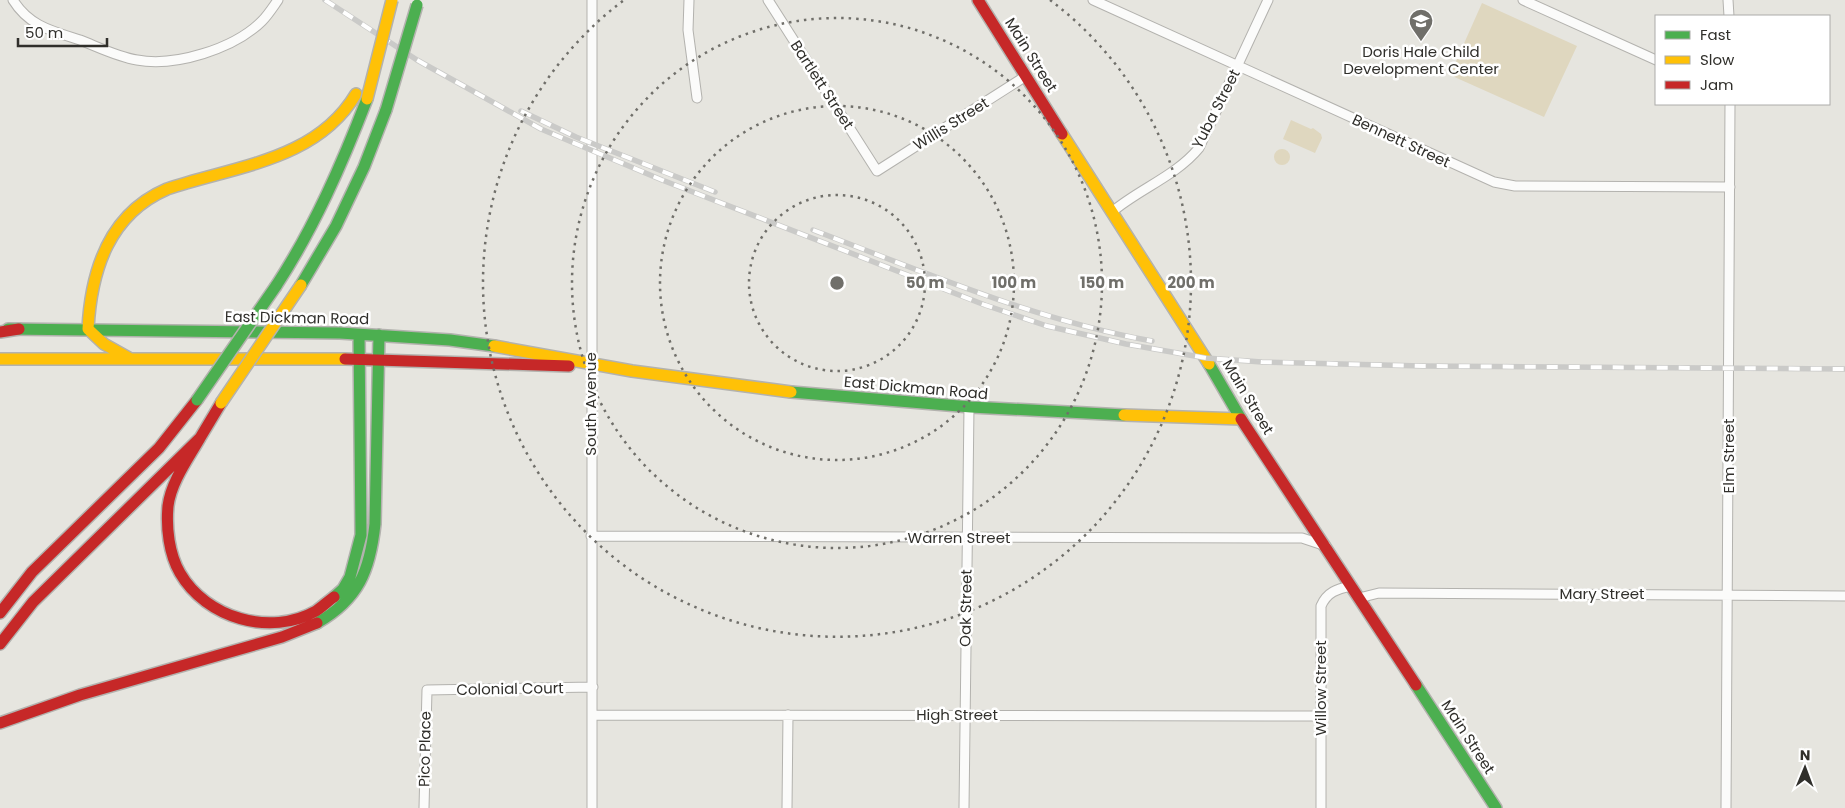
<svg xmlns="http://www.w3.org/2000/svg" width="1845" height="808" font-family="Poppins,sans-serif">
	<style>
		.green { fill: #dfd7bf }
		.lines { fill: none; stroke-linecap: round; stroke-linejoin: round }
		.street-casing { stroke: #b3b2ae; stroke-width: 11 }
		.fast-casing { stroke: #b3b2ae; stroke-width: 14 }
		.slow-casing { stroke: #b3b2ae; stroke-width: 14 }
		.jam-casing { stroke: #b3b2ae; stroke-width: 14 }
		.street { stroke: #fbfbfa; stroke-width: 9 }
		.fast { stroke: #4caf50; stroke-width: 11 }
		.slow { stroke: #ffc107; stroke-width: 11 }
		.jam { stroke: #c62828; stroke-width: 11 }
		.rail-casing { stroke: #cacac8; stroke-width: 5.5 }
		.rail { stroke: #fff; stroke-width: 4; stroke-dasharray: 11; stroke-linecap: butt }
		.fast-bridge-casing { stroke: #b3b2ae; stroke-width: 14; stroke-linecap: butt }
		.slow-bridge-casing { stroke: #b3b2ae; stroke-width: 14; stroke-linecap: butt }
		.fast-bridge { stroke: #4caf50; stroke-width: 11 }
		.slow-bridge { stroke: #ffc107; stroke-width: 11 }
		.ring { fill: none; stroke: #706f6a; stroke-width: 2.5; stroke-dasharray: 2.5 5 }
		.labels { text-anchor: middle; stroke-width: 5; stroke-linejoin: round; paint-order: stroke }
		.poi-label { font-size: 15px; fill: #302f2b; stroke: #fff }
		.street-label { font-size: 15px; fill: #302f2b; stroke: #fff }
		.centre { fill: #706f6a; stroke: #fff; stroke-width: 2.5 }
		.ring-label { font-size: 15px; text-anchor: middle; font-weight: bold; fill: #706f6a; stroke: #fff; stroke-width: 5; stroke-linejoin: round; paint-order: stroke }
	</style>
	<rect width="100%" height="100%" fill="#e6e5df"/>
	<path class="green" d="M1482,3L1577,46L1544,117L1450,75Z
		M1291,120L1311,129L1313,128L1321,134L1322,138L1315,153L1283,139Z
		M1274 157a8 8 0 1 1 16 0a8 8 0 1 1-16 0Z"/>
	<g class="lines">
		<defs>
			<path id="street" d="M13,0C29,26 52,31 80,40C98,47 118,57 137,60C175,67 234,49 262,21C268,15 273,7 278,0
				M689,0L688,30L697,98
				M768,0L877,171L1026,76
				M1093,0L1494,182L1515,186L1730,187
				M1523,0L1656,60
				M1728,0L1729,16
				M1112,212C1139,189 1176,176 1199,148L1268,0
				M591,536L1302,538L1326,546
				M1359,598L1379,593L1845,596
				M593,715L1321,716
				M424,808L427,690L593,687
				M592,808V0
				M787,808L788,715
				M964,808L969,407
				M1321,808V606C1327,592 1337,589 1351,586
				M1726,808L1730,104"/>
			<path id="fast" d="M301,285L336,226L364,167L386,110
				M276,286C314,228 342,164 367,99
				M8,329L340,333L450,340L494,346
				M1209,364L1241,419
				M791,392L971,407L1124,415
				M334,597L343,589L350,577L361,535L359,335
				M317,623C359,599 370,570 375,524L379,335
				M1416,685L1496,808"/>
			<path id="slow" d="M1062,134L1209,364
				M494,346L632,371L791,392
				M129,358L104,344L88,329C91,270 109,214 167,189C234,166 316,161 356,94
				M0,359H345
				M1124,415L1241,419"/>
			<path id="jam" d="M978,0L1062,134
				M0,332L19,329
				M345,359L569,366
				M1241,419L1416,685
				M200,438C188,459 171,482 168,506C166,528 169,554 180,573C206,618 270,637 316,611C322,607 328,601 334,597
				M0,613L32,572L159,448L197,400
				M0,644L33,602L200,438L221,403
				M0,723L80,695L282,637L317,623"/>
		</defs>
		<use href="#street" class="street-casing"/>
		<use href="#fast" class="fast-casing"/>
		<use href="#slow" class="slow-casing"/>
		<use href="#jam" class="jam-casing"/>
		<use href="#street" class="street"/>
		<use href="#fast" class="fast"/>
		<use href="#slow" class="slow"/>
		<use href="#jam" class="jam"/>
		<defs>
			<path id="rail" d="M325,0L417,60L541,129L662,180L985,305L1047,326L1126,344L1206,358L1262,362L1423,366L1845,369
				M521,111L576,137L715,192
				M813,230C924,272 1035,320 1152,341"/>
		</defs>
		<use href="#rail" class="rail-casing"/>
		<use href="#rail" class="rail"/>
		<defs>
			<path id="fast-bridge" d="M386,110L417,5
				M197,400L276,286"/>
			<path id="slow-bridge" d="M367,99L392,0
				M221,403L301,285"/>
		</defs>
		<use href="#fast-bridge" class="fast-bridge-casing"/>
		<use href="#slow-bridge" class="slow-bridge-casing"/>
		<use href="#fast-bridge" class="fast-bridge"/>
		<use href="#slow-bridge" class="slow-bridge"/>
	</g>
	<g class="ring">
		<circle cx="837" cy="283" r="88"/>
		<circle cx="837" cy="283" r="177"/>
		<circle cx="837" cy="283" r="265"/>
		<path d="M1050 0A354 354 0 1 1 624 0"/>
	</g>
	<defs>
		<symbol id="school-pin" viewBox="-11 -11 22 30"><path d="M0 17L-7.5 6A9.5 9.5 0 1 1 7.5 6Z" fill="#706f6a" stroke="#fff"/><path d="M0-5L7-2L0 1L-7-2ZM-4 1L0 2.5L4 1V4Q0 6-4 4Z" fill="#fff"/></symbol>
	</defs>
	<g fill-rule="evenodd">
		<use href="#school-pin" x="1407" y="7" width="28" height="38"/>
	</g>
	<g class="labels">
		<g class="poi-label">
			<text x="1421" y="57">Doris Hale Child<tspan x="1421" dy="17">Development Center</tspan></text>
		</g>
		<g class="street-label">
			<text transform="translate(1031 55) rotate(58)" y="5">Main Street</text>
			<text transform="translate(822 85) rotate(57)" y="5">Bartlett Street</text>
			<text transform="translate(1216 109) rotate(-63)" y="5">Yuba Street</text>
			<text transform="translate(951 124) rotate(-32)" y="5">Willis Street</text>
			<text transform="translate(1401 141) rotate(25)" y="5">Bennett Street</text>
			<text transform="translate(297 318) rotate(1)" y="5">East Dickman Road</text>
			<text transform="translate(916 388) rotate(5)" y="5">East Dickman Road</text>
			<text transform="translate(1248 397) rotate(59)" y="5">Main Street</text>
			<text transform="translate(591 404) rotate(-90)" y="5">South Avenue</text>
			<text transform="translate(1729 456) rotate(-90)" y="5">Elm Street</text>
			<text x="959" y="543">Warren Street</text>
			<text x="1602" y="599">Mary Street</text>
			<text transform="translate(966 608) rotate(-89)" y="5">Oak Street</text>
			<text transform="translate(1321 688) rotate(-90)" y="5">Willow Street</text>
			<text transform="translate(510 689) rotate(-1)" y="5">Colonial Court</text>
			<text x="957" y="720">High Street</text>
			<text transform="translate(1468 737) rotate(57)" y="5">Main Street</text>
			<text transform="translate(425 749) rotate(-89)" y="5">Pico Place</text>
		</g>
	</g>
	<circle cx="837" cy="283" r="8" class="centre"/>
	<g class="ring-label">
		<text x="925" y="288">50 m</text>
		<text x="1014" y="288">100 m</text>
		<text x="1102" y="288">150 m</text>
		<text x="1191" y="288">200 m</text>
	</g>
	<rect x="1655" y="15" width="175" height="90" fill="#ffffff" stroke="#acacaa"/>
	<rect x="1665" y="31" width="25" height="8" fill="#4caf50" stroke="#acacaa"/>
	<text x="1700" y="40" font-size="15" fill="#302f2b">Fast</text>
	<rect x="1665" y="56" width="25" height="8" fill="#ffc107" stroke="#acacaa"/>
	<text x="1700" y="65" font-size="15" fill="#302f2b">Slow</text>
	<rect x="1665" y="81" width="25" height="8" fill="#c62828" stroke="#acacaa"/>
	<text x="1700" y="90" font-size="15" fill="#302f2b">Jam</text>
	<g transform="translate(1805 768) rotate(1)" stroke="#ffffff" stroke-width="4" paint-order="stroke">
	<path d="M0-4L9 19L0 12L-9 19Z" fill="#302f2b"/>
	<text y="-8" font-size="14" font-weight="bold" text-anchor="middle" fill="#302f2b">N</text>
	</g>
	<path d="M18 38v8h89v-8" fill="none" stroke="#302f2b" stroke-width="2.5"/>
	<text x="25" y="38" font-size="15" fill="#302f2b" stroke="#ffffff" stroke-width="4" paint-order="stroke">50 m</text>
</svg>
